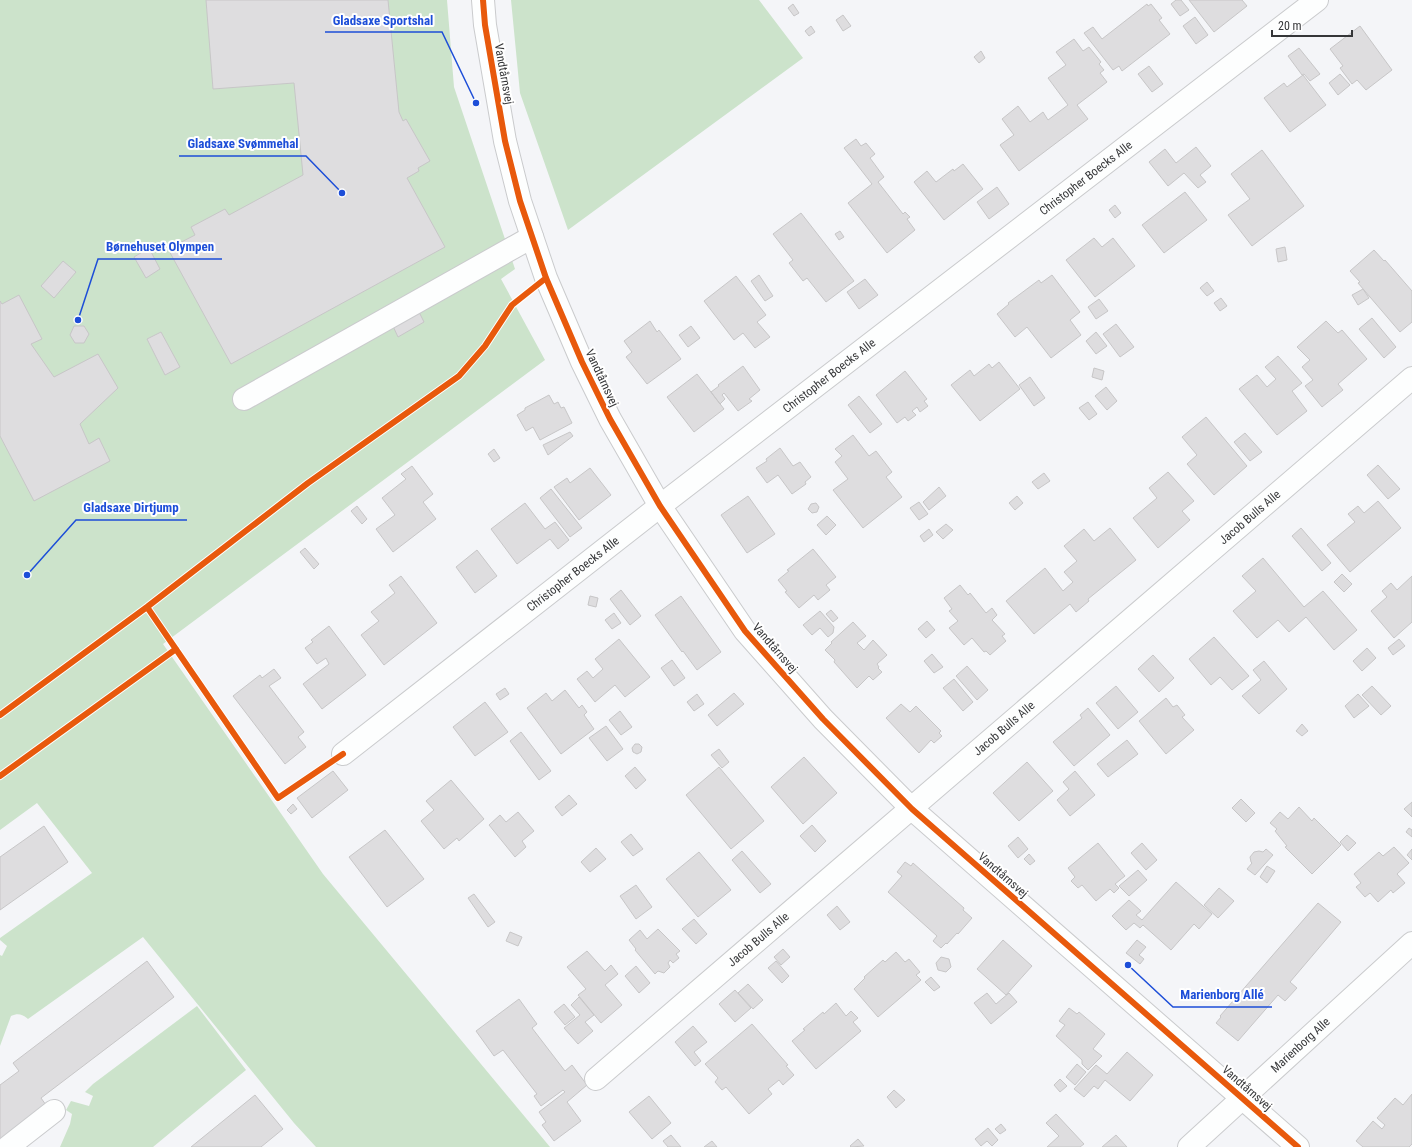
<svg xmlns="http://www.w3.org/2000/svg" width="1412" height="1147" font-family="'Roboto Condensed',sans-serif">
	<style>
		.green { fill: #cce3cb }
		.building { fill: #dedddf; stroke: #c7c6c7 }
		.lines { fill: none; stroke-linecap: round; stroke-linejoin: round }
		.minor-casing { stroke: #cacbcd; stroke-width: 24 }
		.minor { stroke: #fdfefe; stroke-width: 22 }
		.cycleway-casing { stroke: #fff; stroke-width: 8 }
		.cycleway { stroke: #e8590c; stroke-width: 6 }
		.labels { text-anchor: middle; stroke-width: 4; stroke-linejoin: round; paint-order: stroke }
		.street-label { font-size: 12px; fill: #353638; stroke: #fff }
		.leader { fill: none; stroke: #1d4ed8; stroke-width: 1.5 }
		.callout-dot { fill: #1d4ed8; stroke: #fff; stroke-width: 1.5 }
		.callout-label { font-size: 13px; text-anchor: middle; font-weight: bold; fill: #1d4ed8; stroke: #fff; stroke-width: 4; stroke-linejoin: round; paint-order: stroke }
	</style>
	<rect width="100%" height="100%" fill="#f4f5f8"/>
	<path class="green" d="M0,0H447L454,87L515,269L501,279L545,360L163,644L323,874L550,1147H316L294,1123L143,937L28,1019C22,1014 18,1013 11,1016L0,1046V955L2,956L7,946L0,940V938L92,873L37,803L0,830Z
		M511,0H759L803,58L568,230L520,93Z
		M197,1006L246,1070L153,1147H60L70,1124L72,1114L66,1110L71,1101L89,1106L93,1096L85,1092L93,1084Z"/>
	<path class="building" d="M206,0H388L399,112L403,121L406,119L430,161L418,168L419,171L407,178L445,247L231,364L168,249L195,235L191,227L225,209L229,215L303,175L294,83L213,89Z
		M1176,0H1181L1189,10L1180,16L1171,4Z
		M1189,0H1242L1247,6L1214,32Z
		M793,4L799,13L794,16L788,8Z
		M1147,4L1148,6L1151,4L1162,18L1159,20L1170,34L1122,71L1119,66L1113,70L1084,33L1093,27L1102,39Z
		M843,15L851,26L843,31L836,20Z
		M1195,17L1208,35L1196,44L1183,26Z
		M811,26L815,32L809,36L805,31Z
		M1360,26L1392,70L1366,90L1358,81L1357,80L1352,84L1340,68L1343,66L1330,49Z
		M1074,39L1083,51L1089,47L1101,62L1099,64L1104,70L1100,73L1107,82L1077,105L1088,119L1019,171L1000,145L1014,135L1002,119L1018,106L1030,122L1043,112L1048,120L1068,105L1048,78L1066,65L1056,52Z
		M1299,48L1320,74L1310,81L1304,74L1302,75L1288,56Z
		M981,51L985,58L979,63L974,57Z
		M1149,66L1163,84L1152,92L1138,74Z
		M1340,74L1350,85L1338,95L1329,83Z
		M1303,75L1326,105L1290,132L1264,98L1284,83L1287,87Z
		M856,139L861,146L866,143L875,154L870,158L884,177L878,182L903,214L905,212L910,217L907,219L915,230L887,253L848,203L872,184L844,148Z
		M1196,147L1211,166L1200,175L1206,182L1198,188L1184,173L1168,186L1149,162L1165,149L1176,163Z
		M1262,150L1304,206L1252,246L1228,215L1250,199L1231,174Z
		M963,164L983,189L944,220L914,182L927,171L936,182L953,169L954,171Z
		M997,187L1009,204L989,219L977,202Z
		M1185,192L1207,220L1164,253L1142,225Z
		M1115,205L1121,213L1115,218L1109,210Z
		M801,213L854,281L826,302L807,278L803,281L789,263L793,260L773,234Z
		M840,231L844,237L839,240L835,234Z
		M1094,238L1102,247L1113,238L1135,266L1095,297L1066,260Z
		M1285,247L1287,260L1278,262L1276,249Z
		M149,248L160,269L146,278L134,257Z
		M1374,250L1384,261L1385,260L1412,291V322L1400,332L1358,283L1360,282L1350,271Z
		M63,261L76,272L54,298L41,286Z
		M759,275L773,296L765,301L751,281Z
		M1052,275L1080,312L1070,320L1081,335L1051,358L1027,327L1015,337L997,314L1009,304L1008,303L1039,280L1041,283Z
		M736,276L766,315L757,322L770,337L755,348L743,333L734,340L704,301Z
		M865,279L878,295L859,309L847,292Z
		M1207,282L1214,291L1207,296L1200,288Z
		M1363,289L1369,298L1358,305L1352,295Z
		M19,295L42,339L31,344L54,377L98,354L118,388L80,424L89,444L99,438L110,461L34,501L0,436V301L2,304Z
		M1221,298L1227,306L1220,311L1214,303Z
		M1099,299L1108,311L1096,319L1088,307Z
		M418,310L424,322L398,337L392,324Z
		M1372,318L1396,347L1384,358L1359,329Z
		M650,321L657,332L659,330L681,359L647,384L626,357L632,352L624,341Z
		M1326,321L1338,333L1342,330L1367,359L1338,384L1343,390L1322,407L1305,386L1313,380L1302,367L1310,360L1297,347Z
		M1116,324L1134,347L1120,357L1103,334Z
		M74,326H84L89,334L84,343H75L70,335Z
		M691,326L700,338L688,347L679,335Z
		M161,332L180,367L165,375L147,339Z
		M1096,332L1107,346L1096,354L1086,341Z
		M1278,356L1302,383L1292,391L1307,411L1277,435L1239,389L1257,375L1267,387L1276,379L1265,367Z
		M999,362L1020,389L980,421L951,385L970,370L974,376L989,364L992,368Z
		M743,366L760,390L749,399L752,401L738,411L724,393L722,395L725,399L720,404L711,392L719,386L718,385Z
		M1094,368L1104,371L1102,380L1092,377Z
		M905,371L927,399L924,401L928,406L920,412L917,407L912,411L916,415L908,421L905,417L897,423L876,395Z
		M697,374L724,409L694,432L667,397Z
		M1030,377L1045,398L1034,406L1019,385Z
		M1106,387L1117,401L1107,410L1095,396Z
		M549,395L554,404L558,402L561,408L564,407L572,423L540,440L533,427L526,431L517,415L525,410V408Z
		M859,396L882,424L870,433L848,405Z
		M1088,402L1097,414L1089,420L1079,408Z
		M1206,417L1247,466L1214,495L1187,464L1197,455L1182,437Z
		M570,432L573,436L548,455L543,445Z
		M1245,433L1262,452L1250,461L1234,442Z
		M853,435L869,456L876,451L892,472L886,477L902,497L863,528L833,490L848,479L835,462L842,456L835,449Z
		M780,448L793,466L800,462L811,477L805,482L806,484L792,494L778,475L767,483L756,468L767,461L766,459Z
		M494,449L500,458L494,462L488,454Z
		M1378,465L1400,489L1388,499L1367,475Z
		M412,466L433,494L423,502L436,519L393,552L376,529L395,515L382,498L406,479L401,474Z
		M590,468L611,495L579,520L554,487L567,478L570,483Z
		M1168,472L1194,501L1182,511L1190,520L1158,548L1133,518L1157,498L1149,488Z
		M1044,473L1050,481L1038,489L1032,482Z
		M939,487L946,496L929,510L923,502Z
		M551,489L582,528L570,537L540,498Z
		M748,496L775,534L747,553L721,515Z
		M1017,496L1023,503L1015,510L1009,503Z
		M1378,501L1401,528L1350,572L1327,545L1355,522L1348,514L1358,506L1364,513Z
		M919,502L928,514L919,520L910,508Z
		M525,503L545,529L555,522L569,540L558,549L550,539L517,564L491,529Z
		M816,503L819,507L817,512L812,513L808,509L811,504Z
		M357,506L367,519L362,524L351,511Z
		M827,516L836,525L826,535L817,525Z
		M946,524L953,530L943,539L936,532Z
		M1110,528L1136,560L1088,599L1089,601L1076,612L1070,604L1034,634L1006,601L1045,568L1063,591L1073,582L1064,572L1077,561L1064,546L1084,529L1094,541Z
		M1301,528L1331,563L1322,571L1292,536Z
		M929,529L933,535L924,542L920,536Z
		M305,548L319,564L314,569L300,552Z
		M813,549L836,577L826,585L830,590L818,600L814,595L799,608L785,592L787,591L778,580L789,571L787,570Z
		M477,550L497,576L475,593L456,567Z
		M1263,558L1304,607L1323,591L1357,630L1334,650L1306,617L1289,632L1278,620L1257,638L1233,611L1256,591L1242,576Z
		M1342,574L1352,584L1344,592L1334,582Z
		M401,576L437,623L384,665L361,635L379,621L371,612L395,593L389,585Z
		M1412,576V622L1394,638L1371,611L1387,597L1382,591L1391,583L1397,590Z
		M960,585L968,595L970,593L986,613L992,608L997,615L992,620L1005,634L1002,636L1006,641L990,655L986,651L984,652L972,638L964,645L949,628L958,621L949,611L952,609L944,598Z
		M621,590L641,616L630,625L610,599Z
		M590,596L598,598L596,607L588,605Z
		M681,596L721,652L697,670L683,651L682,652L655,615Z
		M831,610L838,618L833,622L826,614Z
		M820,611L834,627L833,633L828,637L820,628L812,635L803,625Z
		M614,613L621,623L612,629L605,620Z
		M927,621L935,630L926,638L918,629Z
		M853,622L866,636L857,643L864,650L873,640L887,655L877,664L879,667L878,668L882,672L873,680L869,676L857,688L834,662L835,660L825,650L832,643L831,642Z
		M329,626L366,675L322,709L303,684L329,664L326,658L317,664L305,648L313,642L311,640Z
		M1214,637L1249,676L1232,690L1220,677L1211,685L1189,659Z
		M619,639L650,677L625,697L615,685L595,702L577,679L587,671L593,678L603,669L595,659Z
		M1399,639L1405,646L1393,655L1388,648Z
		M1367,648L1376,658L1362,671L1353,661Z
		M932,654L943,667L934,673L924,661Z
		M1153,655L1174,678L1159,692L1138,669Z
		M672,660L685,678L674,686L661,668Z
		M1264,661L1287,689L1259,714L1242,696L1261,680L1253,670Z
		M967,666L988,690L977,700L956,676Z
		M274,669L281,678L269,686L304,732L298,737L306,747L285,764L233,696L260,675L262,678Z
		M954,679L973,702L963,711L943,688Z
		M1116,686L1138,712L1118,729L1096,703Z
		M1372,686L1391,706L1381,715L1362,695Z
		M505,688L509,694L500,700L496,694Z
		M565,690L579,708L582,705L587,712L584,715L594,729L561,754L527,708L546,693L552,701Z
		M734,693L744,704L717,726L708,715Z
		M697,694L704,704L694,711L687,702Z
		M1358,694L1369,706L1354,718L1345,706Z
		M1166,698L1173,707L1177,705L1185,715L1182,717L1194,730L1166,754L1139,721Z
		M485,702L508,732L475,756L453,727Z
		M901,704L910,712L916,706L941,731L939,733L942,736L934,743L931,740L919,753L886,718Z
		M1088,708L1110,735L1074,766L1053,742L1082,718L1080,715Z
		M620,711L632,727L621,735L609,720Z
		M1302,724L1308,731L1302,736L1296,731Z
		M606,726L623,749L607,761L589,738Z
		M521,732L551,771L539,780L510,741Z
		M1127,740L1138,754L1108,777L1097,764Z
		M635,744H639L642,747L641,752L637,754L633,752L632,748Z
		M719,749L729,762L722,768L711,755Z
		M804,757L837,793L803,824L771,787Z
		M1027,762L1053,791L1019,821L993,793Z
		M635,767L646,780L636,789L625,776Z
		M719,767L764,821L731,849L686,795Z
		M333,771L348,790L312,818L297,798Z
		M1075,771L1095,795L1070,816L1057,800L1069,789L1063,782Z
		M451,780L484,819L459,841L457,838L444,849L421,821L434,810L426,801Z
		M569,795L577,804L562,816L555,807Z
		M1241,799L1255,813L1246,822L1232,808Z
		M1412,802V817L1404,809Z
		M293,804L297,809L291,814L287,810Z
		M1299,807L1312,821L1314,818L1341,845L1312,874L1285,847L1287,846L1275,831L1277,829L1270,823L1280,812L1288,819Z
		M518,812L534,831L522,841L526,847L515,857L489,825L500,815L506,822Z
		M812,825L826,841L815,852L800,836Z
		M44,826L68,862L0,910V857Z
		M1409,828L1412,830V837L1406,832Z
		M385,830L424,879L387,907L349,857Z
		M631,834L643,849L633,856L621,842Z
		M1347,835L1356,843L1348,851L1340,842Z
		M1018,837L1028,849L1018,858L1008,846Z
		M1098,843L1125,876L1115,884L1119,888L1114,893L1110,889L1096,901L1082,885L1078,888L1071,881L1075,877L1068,868Z
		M1142,843L1157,860L1146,870L1131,853Z
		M1394,847L1409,863L1397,874L1405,883L1393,893L1391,890L1378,902L1370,893L1365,897L1356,887L1361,883L1354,874L1379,852L1383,856Z
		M596,848L606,859L590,872L581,862Z
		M1266,849L1273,855L1255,875L1247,869L1252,863L1251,862L1250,857L1254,852L1259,851L1263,852Z
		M1412,849V860L1407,855Z
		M742,851L771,884L760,893L732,860Z
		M699,852L731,890L698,917L666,879Z
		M1029,854L1035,861L1030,865L1024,859Z
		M905,862L911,866L913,863L964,908L963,910L972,918L958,934L957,933L947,944L946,943L941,948L933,941L937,936L888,892L902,876L897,872Z
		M1267,866L1275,871L1267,883L1260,877Z
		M1138,870L1147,880L1129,896L1119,886Z
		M1176,882L1212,914L1199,929L1194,924L1171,950L1143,925L1140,928L1134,923L1126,930L1112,916L1129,900L1141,911L1136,915L1142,920Z
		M636,885L652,907L636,919L620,896Z
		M1219,888L1234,901L1218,918L1204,905Z
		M474,894L495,922L488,927L468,898Z
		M1318,903L1341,922L1290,982L1297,988L1285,1001L1278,995L1238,1041L1216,1023L1221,1017L1220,1016Z
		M837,906L850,922L840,930L827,915Z
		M694,919L707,934L696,944L682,929Z
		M658,929L680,951L676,954L679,958L673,963L670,960L668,963L670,967L664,973L658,971L655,974L635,950L636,949L629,940L640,930L647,939Z
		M510,932L522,937L518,946L506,941Z
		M1003,940L1032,966L1006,995L977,969Z
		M1137,940L1146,947L1139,955L1144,959L1140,964L1126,953Z
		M783,949L790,957L781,965L774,957Z
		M587,951L605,971L611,965L618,974L605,985L622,1005L601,1023L578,995L586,989L567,967Z
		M896,952L905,962L909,959L920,972L916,975L921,980L878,1017L854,989L865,978L864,977L883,960L885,962Z
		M941,957L949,959L951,967L946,972L938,970L936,963Z
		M147,961L174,997L41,1098L46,1105L0,1140V1085L19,1071L13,1063Z
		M776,961L789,976L782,983L768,968Z
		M636,966L650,983L639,993L625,976Z
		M931,977L940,987L934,991L925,982Z
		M748,984L763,1000L753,1009L738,993Z
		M735,990L751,1008L735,1022L719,1004Z
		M987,993L996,1004L1009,993L1017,1002L991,1024L974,1003Z
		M579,997L594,1015L585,1022L593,1031L578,1044L564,1028L580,1015L571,1005Z
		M519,999L537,1024L532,1028L565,1071L572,1065L587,1085L567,1102L581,1121L554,1141L542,1125L546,1122L539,1112L565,1092L563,1090L541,1106L534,1096L537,1094L503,1050L494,1056L476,1031Z
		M836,1003L846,1016L851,1011L858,1018L853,1022L861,1031L816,1069L792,1041L805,1030L803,1029L823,1012L824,1014Z
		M564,1004L575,1017L565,1025L554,1012Z
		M1069,1008L1077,1014L1079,1012L1105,1034L1093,1049L1102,1056L1088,1070L1082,1064V1060L1056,1036L1065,1025L1059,1021Z
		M752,1024L788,1065L786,1066L794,1075L783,1085L779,1080L768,1089L772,1094L749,1114L726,1087L722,1090L715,1082L718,1078L705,1064Z
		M693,1026L707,1042L694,1052L701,1061L695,1066L675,1042Z
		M1127,1052L1153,1075L1130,1101L1105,1080L1098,1089L1094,1086L1084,1097L1074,1089L1096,1065L1107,1074Z
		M1077,1064L1086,1072L1075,1085L1066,1077Z
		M1060,1079L1067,1086L1060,1092L1054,1085Z
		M894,1090L905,1100L896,1108L887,1097Z
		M1412,1094V1144L1409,1147H1363L1356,1141L1373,1121L1382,1129L1385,1125L1377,1118L1395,1098L1403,1105Z
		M255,1095L283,1129L261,1147H191Z
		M649,1096L671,1123L652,1139L629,1112Z
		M1056,1114L1084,1144L1080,1147H1047L1059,1136L1046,1123Z
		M1001,1124L1006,1130L1000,1134L995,1129Z
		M988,1128L998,1140L992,1146L987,1141L981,1146L975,1139Z
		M671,1135L681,1147H668L663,1141Z
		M1116,1135L1127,1147H1102Z
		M858,1139L864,1146L851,1147L850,1146Z
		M712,1141L717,1147H704Z"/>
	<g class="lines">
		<defs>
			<g id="minor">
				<path d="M483,0L485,25L505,141L520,201L546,278L582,362L610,419L660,506L745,631L823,719L912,809L1298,1147"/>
				<path d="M244,399L532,237"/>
				<path id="s1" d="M343,754L660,506L1317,0"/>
				<path id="s2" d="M596,1079L1412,378"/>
				<path d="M8,1147L54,1111"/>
				<path id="s3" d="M1189,1147L1412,943"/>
			</g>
		</defs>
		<use href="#minor" class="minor-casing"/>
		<use href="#minor" class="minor"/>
		<defs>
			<path id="cycleway" d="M483,0L485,25L505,141L520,201L546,278L582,362L610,419L660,506L745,631L823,719L912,809L1298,1147
				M147,607L278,798L343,754
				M0,715L147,607L308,483L459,376L485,346L512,305L546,278
				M0,776L176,649"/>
		</defs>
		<use href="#cycleway" class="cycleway-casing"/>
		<use href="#cycleway" class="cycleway"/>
	</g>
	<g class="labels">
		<g class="street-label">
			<text transform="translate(504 74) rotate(80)" y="4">Vandtårnsvej</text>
			<text dy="4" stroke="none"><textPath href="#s1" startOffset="940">Christopher Boecks Alle</textPath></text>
			<text dy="4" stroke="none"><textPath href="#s1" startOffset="616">Christopher Boecks Alle</textPath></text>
			<text transform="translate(602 378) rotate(65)" y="4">Vandtårnsvej</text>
			<text dy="4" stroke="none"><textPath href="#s2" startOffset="862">Jacob Bulls Alle</textPath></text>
			<text dy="4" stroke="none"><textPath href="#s1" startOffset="292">Christopher Boecks Alle</textPath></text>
			<text transform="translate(775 648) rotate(49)" y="4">Vandtårnsvej</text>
			<text dy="4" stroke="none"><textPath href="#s2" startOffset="538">Jacob Bulls Alle</textPath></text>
			<text transform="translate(1003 875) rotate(41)" y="4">Vandtårnsvej</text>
			<text dy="4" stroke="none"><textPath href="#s2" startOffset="214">Jacob Bulls Alle</textPath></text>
			<text dy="4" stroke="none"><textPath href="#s3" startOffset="151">Marienborg Alle</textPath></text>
			<text transform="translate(1247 1088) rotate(41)" y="4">Vandtårnsvej</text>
		</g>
	</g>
	<path class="leader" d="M476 103L442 32H325M342 193L306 156H179M78 320L98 259H222M27 575L76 520H187M1128 965L1173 1007H1272"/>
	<g class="callout-dot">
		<circle cx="476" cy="103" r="4"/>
		<circle cx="342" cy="193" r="4"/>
		<circle cx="78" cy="320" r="4"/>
		<circle cx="27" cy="575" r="4"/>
		<circle cx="1128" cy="965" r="4"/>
	</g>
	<g class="callout-label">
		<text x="383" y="25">Gladsaxe Sportshal</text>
		<text x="243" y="148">Gladsaxe Svømmehal</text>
		<text x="160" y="251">Børnehuset Olympen</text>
		<text x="131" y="512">Gladsaxe Dirtjump</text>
		<text x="1222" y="999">Marienborg Allé</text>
	</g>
	<path d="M1272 30v6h80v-6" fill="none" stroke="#353638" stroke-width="2"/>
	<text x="1278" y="30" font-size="12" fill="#353638" stroke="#ffffff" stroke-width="3" paint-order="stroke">20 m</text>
</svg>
